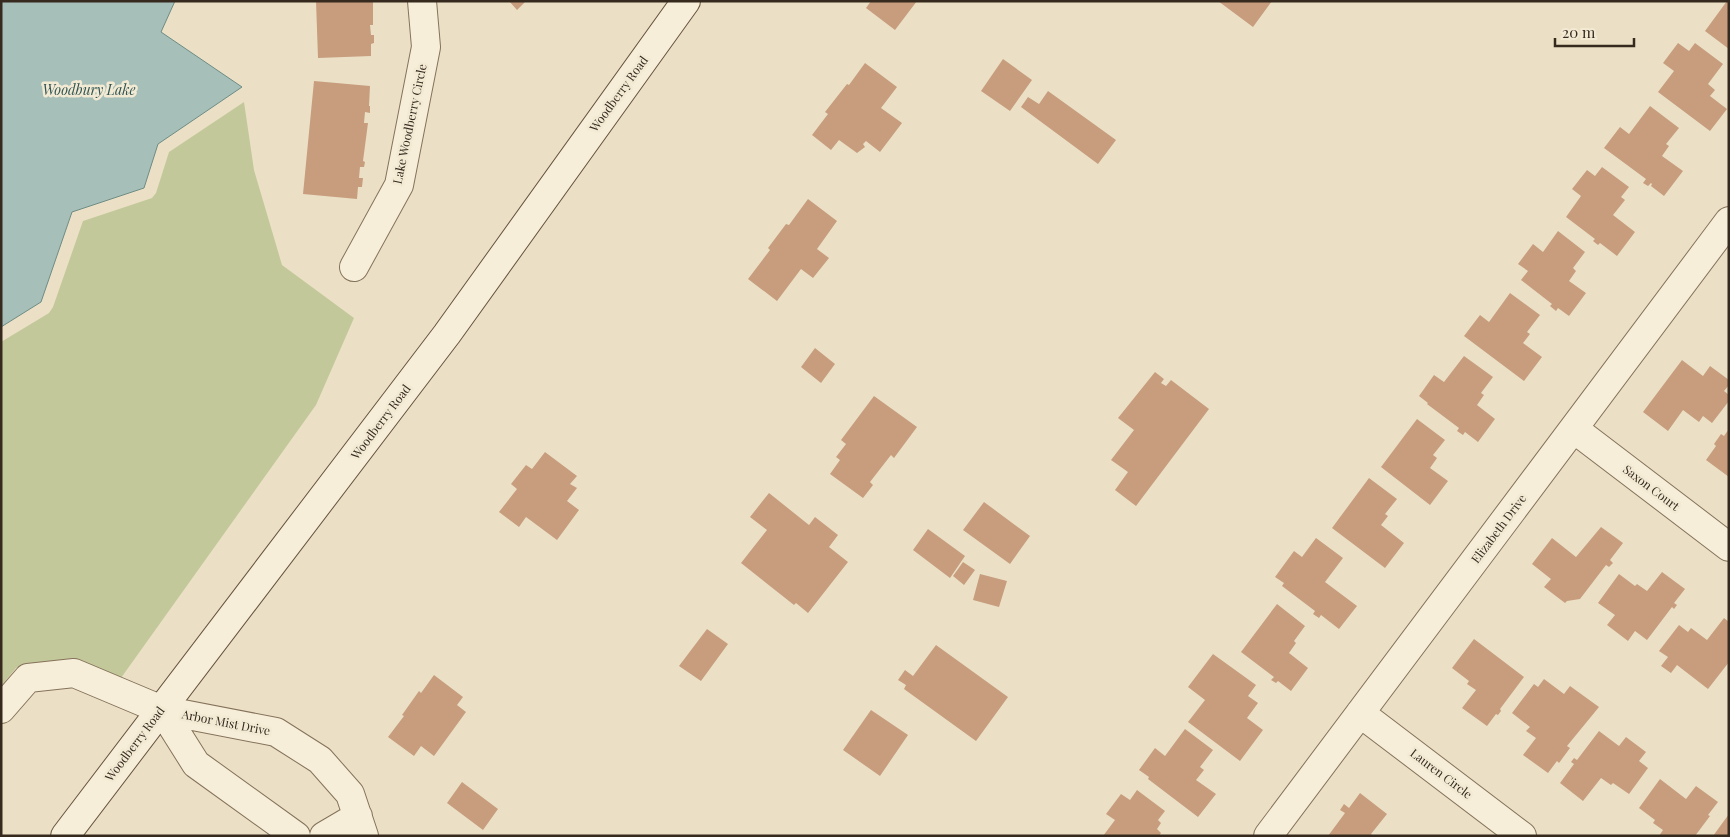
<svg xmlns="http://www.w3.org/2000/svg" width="1730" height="837" font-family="'Playfair Display',serif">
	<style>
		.green { fill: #c3c89a }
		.water { fill: #a6bfb8; stroke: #6e8c85 }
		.building { fill: #c79d7e }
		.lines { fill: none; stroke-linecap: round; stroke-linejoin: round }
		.street-casing { stroke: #85725c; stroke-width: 30 }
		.secondary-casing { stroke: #675340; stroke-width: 30 }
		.street { stroke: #f6eed8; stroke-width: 28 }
		.secondary { stroke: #f6eed8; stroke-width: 28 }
		.labels { text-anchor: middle; stroke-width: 5; stroke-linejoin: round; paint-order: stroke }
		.street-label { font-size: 12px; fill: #362a1f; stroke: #f3ead4 }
		.water-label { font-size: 14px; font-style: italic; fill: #305553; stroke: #f3ead4 }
	</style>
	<rect width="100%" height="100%" fill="#ebe0c5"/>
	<path class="green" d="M244,102L254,170L282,265L354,318L316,405L121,678L79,660L71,659L25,664L16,668L1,686V342L49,313L53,307L83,221L152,198L156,193L169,152Z"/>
	<path class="water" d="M1,1H175L161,32L242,87L158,144L144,188L72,212L41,302L1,327Z"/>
	<path class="building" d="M316,1H373V25H370L371,35H374V43L371,44V56L318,58Z
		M509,1H526L517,10Z
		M871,1H917L895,30L866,8Z
		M1218,1H1272L1253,27Z
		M1727,1H1729V49L1705,31Z
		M1678,43L1689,51L1695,43L1723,64L1708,84L1715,90L1710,96L1727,109L1710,131L1658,92L1674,71L1663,63Z
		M1003,59L1032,80L1010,111L981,91Z
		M865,63L897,87L881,108L902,123L880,152L866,141L863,144L865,147L857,153L839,140L831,150L812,135L828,114L825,112L847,84L849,85Z
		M314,81L370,86L369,106H370V113L365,112L364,123H368L363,161L365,162L364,167H360L359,178H363L362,187H358L357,199L303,194Z
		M1048,91L1116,140L1098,164L1021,107L1028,97L1039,104Z
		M1650,106L1679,128L1666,144L1669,146L1662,156L1683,171L1664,196L1651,186L1652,184L1651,183L1648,186L1643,183L1646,179L1604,148L1620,127L1629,134Z
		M1602,167L1629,187L1621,197L1625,200L1613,215L1635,232L1617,256L1600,243L1598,245L1593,241L1595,239L1566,217L1581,196L1572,189L1587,170L1595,176Z
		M808,199L837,221L817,249L829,258L813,278L801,269L777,301L748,279L770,250L768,248L786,224L789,225Z
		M1558,231L1585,252L1573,268L1576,271L1569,281L1586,293L1569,316L1558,308L1556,311L1550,306L1552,304L1521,280L1528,271L1518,264L1533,244L1543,252Z
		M1510,293L1540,315L1527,332L1530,334L1523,343L1542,357L1524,381L1464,336L1480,315L1489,322Z
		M815,348L835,364L821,383L801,367Z
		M1464,356L1493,377L1481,393L1484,395L1477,405L1495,419L1478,442L1465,432L1463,435L1457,431L1459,428L1427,404L1428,403L1419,396L1434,375L1444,382Z
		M1682,360L1703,376L1710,366L1729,380V385L1724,391L1729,395V401L1712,423L1703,416L1699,422L1683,410L1668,431L1643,412Z
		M1155,372L1164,379L1161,383L1166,386L1171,380L1209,409L1136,506L1115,490L1128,472L1111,460L1134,430L1118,418Z
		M874,396L917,427L894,458L891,455L870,482L873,485L863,498L830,474L840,460L836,457L846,444L841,440Z
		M1417,419L1445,440L1433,455L1437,458L1430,468L1448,481L1430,505L1381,467Z
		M1729,429V477L1706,460L1716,446L1714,444L1721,434L1724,436Z
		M545,452L577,476L570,484L577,488L567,501L579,510L557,540L526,517L519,527L499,512L517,489L511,484L526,465L532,469Z
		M1369,478L1397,499L1385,514L1388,516L1381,525L1404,543L1385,568L1332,528Z
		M769,493L809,525L815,517L838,535L829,547L848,562L808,613L796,603L794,605L741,563L767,530L750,517Z
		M984,502L1030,536L1010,564L963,530Z
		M1601,527L1623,543L1610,560L1613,563L1609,567L1606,565L1580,599L1567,601L1565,603L1544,587L1551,579L1532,564L1552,538L1576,557Z
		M928,529L965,556L950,578L913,550Z
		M1316,538L1343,558L1325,582L1357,606L1339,629L1321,615L1319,618L1313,614L1315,611L1282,586L1284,583L1275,577L1294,551L1302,557Z
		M963,562L975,570L964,585L953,576Z
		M1662,572L1685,589L1674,603L1677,605L1674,609L1672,607L1647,640L1635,631L1628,641L1607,625L1615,615L1598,603L1619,574L1635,586L1637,584L1647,591Z
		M980,574L1007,581L999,607L973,600Z
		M1277,604L1305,626L1294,641L1296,643L1289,653L1308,668L1291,691L1278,681L1276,683L1271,680L1274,677L1241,652Z
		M1724,618L1729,622V662L1708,689L1677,665L1671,673L1661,666L1668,657L1659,651L1679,625L1688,632L1691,628L1707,640Z
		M707,629L728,644L701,681L679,666Z
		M1474,639L1524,677L1500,709L1501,711L1498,715L1496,714L1487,726L1462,708L1476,690L1467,684L1469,681L1452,668Z
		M936,645L1008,697L976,741L904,689L906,685L898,680L905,670L913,676Z
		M1213,654L1256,685L1248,696L1258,703L1247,718L1263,730L1240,761L1188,722L1205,700L1188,687Z
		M434,675L463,697L457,705L466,712L434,756L421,746L414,756L388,737L404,716L402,715L419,691L421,693Z
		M1544,679L1564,694L1570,686L1599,707L1567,746L1570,748L1559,763L1557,761L1548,773L1523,755L1536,738L1526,731L1530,727L1512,713L1534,684L1538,687Z
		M871,710L908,735L880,776L843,750Z
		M1185,729L1213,750L1200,767L1204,770L1196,780L1216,794L1198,817L1148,779L1149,777L1139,770L1155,748L1165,756Z
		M1599,731L1619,746L1626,737L1646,752L1639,761L1648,768L1629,794L1613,783L1611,785L1601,778L1583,801L1560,783L1574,764L1571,762L1574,758L1577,760Z
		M1660,779L1686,799L1696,786L1718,802L1708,815L1710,816L1695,836H1659L1663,830L1653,823L1655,820L1639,808Z
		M462,782L498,809L483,830L447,803Z
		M1137,790L1165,811L1158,820L1161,823L1157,829L1161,833L1159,836H1103L1115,820L1106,814L1121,794L1130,800Z
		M1360,793L1387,814L1371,834L1373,836H1328L1345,813L1340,810L1344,804L1349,808Z
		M1729,814V836H1713Z"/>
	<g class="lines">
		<defs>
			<path id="street" d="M354,267L399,185L426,47L422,1
				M1574,429L1729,547
				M1,709L28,678L74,673L162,710L276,732L320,760L350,794L364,836
				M162,710L196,764L296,836
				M1360,713L1522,836
				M324,836L358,816
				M1268,836L1729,221"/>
			<path id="secondary" d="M65,836L447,334L686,1"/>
		</defs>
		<use href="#street" class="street-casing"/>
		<use href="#secondary" class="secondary-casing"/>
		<use href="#street" class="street"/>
		<use href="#secondary" class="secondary"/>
	</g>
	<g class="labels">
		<g class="street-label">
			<text transform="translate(619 94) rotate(-54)" y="4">Woodberry Road</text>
			<text transform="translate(410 124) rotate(-78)" y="4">Lake Woodberry Circle</text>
			<text transform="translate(381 422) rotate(-53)" y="4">Woodberry Road</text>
			<text transform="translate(1651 488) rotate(37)" y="4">Saxon Court</text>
			<text transform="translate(1499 529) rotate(-53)" y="4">Elizabeth Drive</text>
			<text transform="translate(226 723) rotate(11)" y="4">Arbor Mist Drive</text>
			<text transform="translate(135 744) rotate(-53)" y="4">Woodberry Road</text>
			<text transform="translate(1441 774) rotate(37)" y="4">Lauren Circle</text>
		</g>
		<g class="water-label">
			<text x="89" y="95">Woodbury Lake</text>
		</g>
	</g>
	<rect width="1730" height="837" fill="none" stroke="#362a1f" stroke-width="5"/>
	<path d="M1555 38v8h79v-8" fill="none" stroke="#362a1f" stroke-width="2.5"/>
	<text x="1562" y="38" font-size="15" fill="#362a1f" stroke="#f3ead4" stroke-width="4" paint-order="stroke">20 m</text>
</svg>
